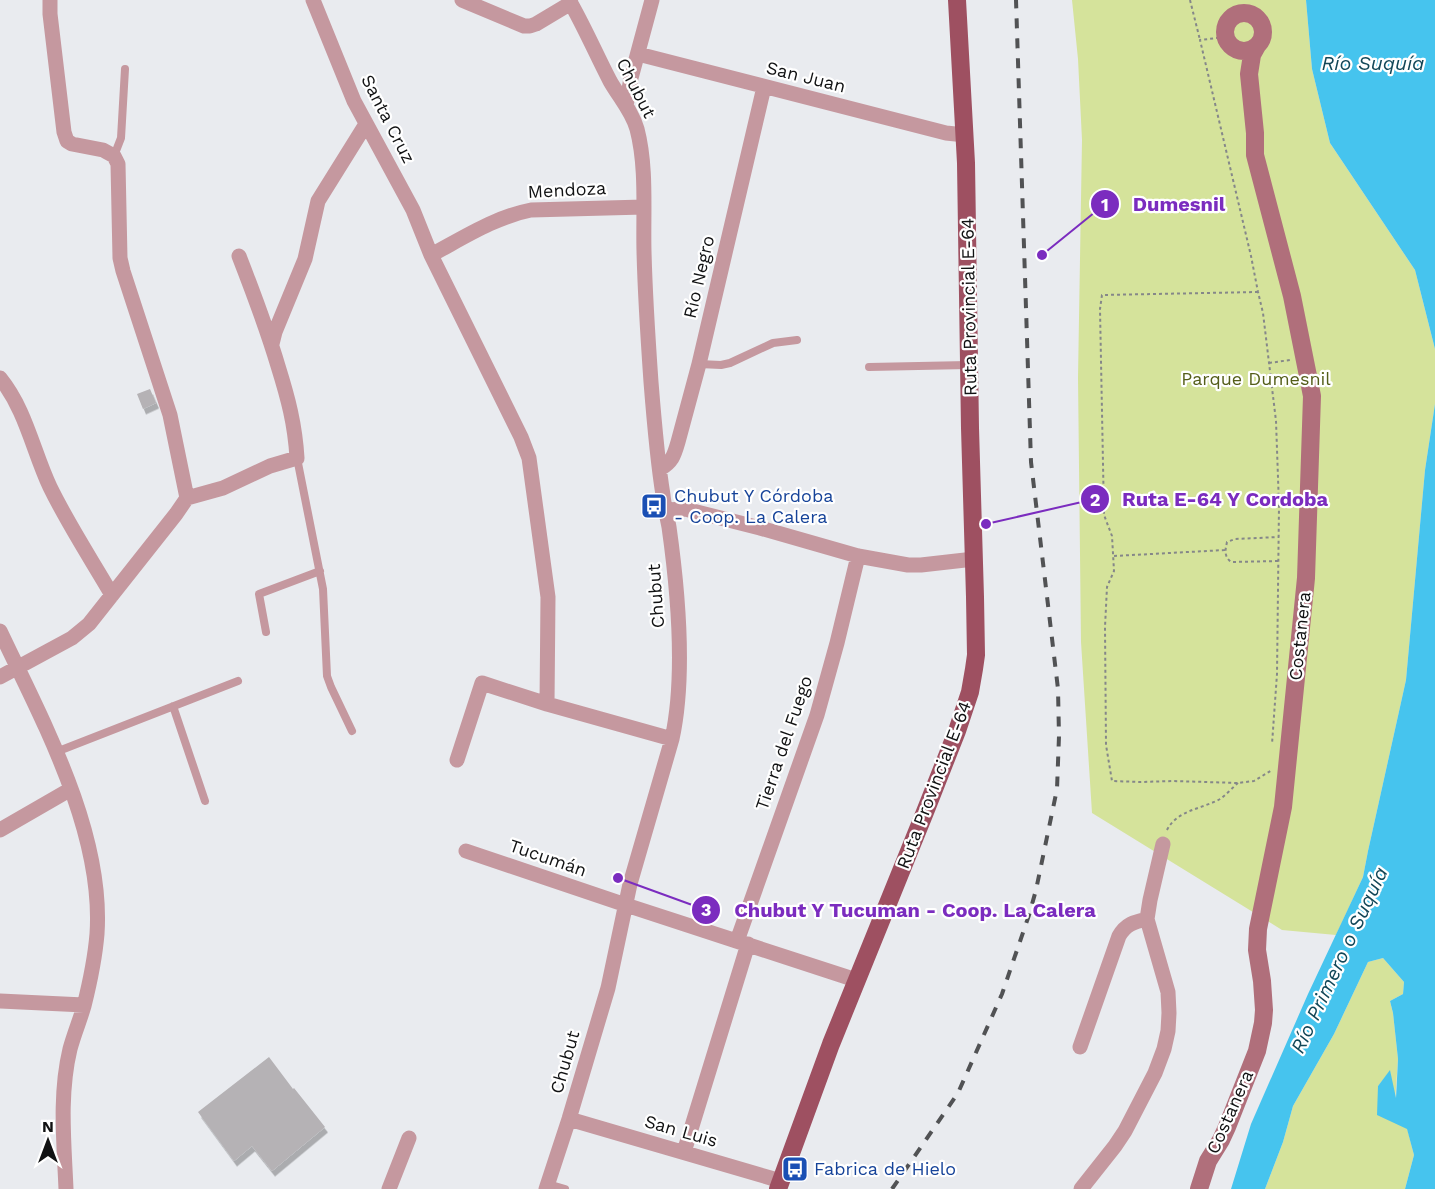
<svg xmlns="http://www.w3.org/2000/svg" width="1435" height="1189" font-family="'Work Sans',sans-serif">
	<style>
		.green { fill: #d5e39b }
		.water { fill: #46c4ee }
		.building { fill: #b5b2b5; filter: url(#shadow) }
		.lines { fill: none; stroke-linecap: round; stroke-linejoin: round }
		.path { stroke: #858789; stroke-width: 2; stroke-dasharray: 3 3; stroke-linecap: butt }
		.lane { stroke: #c5989f; stroke-width: 8 }
		.street { stroke: #c5989f; stroke-width: 15 }
		.secondary { stroke: #b06f7b; stroke-width: 18 }
		.primary { stroke: #9e5061; stroke-width: 18 }
		.rail { stroke: #515254; stroke-width: 4; stroke-dasharray: 10 10; stroke-linecap: butt }
		.labels { text-anchor: middle; stroke-width: 4.5; stroke-linejoin: round; paint-order: stroke }
		.street-label { font-size: 18px; fill: #111213; stroke: #fff }
		.park-label { font-size: 18px; fill: #545e19; stroke: #fff }
		.transit-label { font-size: 18px; fill: #164399; stroke: #fff; text-anchor: start }
		.water-label { font-size: 20px; font-style: italic; fill: #124758; stroke: #fff }
		.leader { fill: none; stroke: #7b2cbf; stroke-width: 2 }
		.callout-dot { fill: #7b2cbf; stroke: #fff; stroke-width: 2 }
		.mark-label { font-size: 18px; text-anchor: middle; font-weight: bold; fill: #fff }
		.callout-label { font-size: 20px; text-anchor: middle; font-weight: bold; fill: #7b2cbf; stroke: #fff; stroke-width: 4.5; stroke-linejoin: round; paint-order: stroke }
	</style>
	<defs>
		<filter id="shadow"><feDropShadow dx="3" dy="5.5" stdDeviation="0" flood-color="#0004"/></filter>
	</defs>
	<rect width="100%" height="100%" fill="#e9ebef"/>
	<path class="green" d="M1072,0H1306L1312,69L1330,143L1415,270L1435,349V404L1425,470L1406,680L1368,851L1363,877L1336,935L1282,930L1092,813L1081,642L1078,378L1082,140L1078,59Z
		M1383,958L1404,982L1403,994L1390,1001L1393,1013L1398,1059L1395,1102L1390,1071L1378,1086L1407,1128L1414,1155L1405,1189H1265L1283,1142L1293,1106L1334,1034L1368,962Z"/>
	<path class="water" d="M1306,0H1435V349L1415,270L1330,143L1312,69Z
		M1435,404V1189H1405L1414,1155L1407,1129L1377,1115L1378,1086L1390,1070L1396,1098L1398,1059L1393,1013L1390,1001L1403,994L1404,982L1383,958L1368,962L1334,1034L1293,1106L1283,1142L1265,1189H1231L1251,1124L1308,994L1363,877L1368,851L1406,680L1425,470Z"/>
	<path class="building" d="M150,389L156,403L143,409L137,394Z
		M269,1057L293,1089L294,1088L325,1127L272,1171L252,1146L234,1161L198,1112Z"/>
	<g class="lines">
		<path class="path" d="M1190,0L1200,40
			M1225,37L1200,40L1251,256L1258,292L1263,313L1276,421L1279,506L1277,674L1272,744
			M1258,292L1102,295L1100,309L1104,515L1112,536L1114,571L1107,587L1105,627L1106,745L1112,781L1141,782L1173,781L1238,783L1254,781L1272,770
			M1269,363L1290,360
			M1114,556L1225,550
			M1278,561L1231,562C1224,556 1225,551 1227,542L1235,539L1279,537
			M1167,830C1177,810 1202,809 1220,799C1226,795 1232,788 1238,783"/>
		<path class="lane" d="M114,156L121,138L125,69
			M699,364L721,365L730,363L773,343L797,340
			M869,367L968,365
			M297,458L323,589L327,676L331,687L352,731
			M266,632L259,594L320,571
			M173,706L205,801
			M56,752L238,681
			M548,1184L565,1189"/>
		<path class="street" d="M50,0V14L64,132L67,141L72,144L103,150L114,156L118,164L120,258L123,271L170,415L187,498
			M313,0L354,101L413,210L431,255L521,437L529,458L548,597L547,704L672,739
			M462,0L524,26H530L536,24L571,3
			M638,54L946,133L965,135
			M626,106L631,78L652,0
			M431,255C463,238 495,217 531,210L644,207
			M272,344L275,332L305,259L318,201L366,124
			M0,378C26,410 33,451 50,487C68,524 91,559 112,595
			M660,469C672,462 674,456 678,442L699,364L764,87
			M666,510L685,509L760,528L858,556L908,565H921L974,559
			M0,631C42,720 104,832 97,934C95,958 90,982 84,1006C80,1020 74,1034 70,1049C59,1095 64,1142 66,1189
			M0,677L72,638L89,624L176,514L187,498L223,488L270,466L297,458C295,424 288,398 278,366C267,329 253,292 239,256
			M457,760L482,683L547,704
			M0,830L71,789
			M466,851L626,905L856,980
			M737,941L817,715L837,643L858,556
			M0,1001L84,1005
			M1080,1047L1119,936C1126,924 1134,922 1147,919
			M569,1119L781,1181
			M684,1152L748,944
			M389,1189L409,1138
			M546,1189L569,1119L608,988L630,884L672,739C686,675 678,591 669,527C667,516 664,506 663,495C657,458 654,420 651,382C648,339 645,295 644,251C643,212 647,167 637,129C632,111 619,97 610,81C596,54 584,26 569,0
			M1081,1189L1115,1146L1125,1131L1155,1073L1164,1049L1168,1031L1169,1013L1168,992L1147,919L1150,900L1163,844"/>
		<path class="secondary" d="M1225 32a19 19 0 1 1 38 0a19 19 0 1 1-38 0Z
			M1199,1189L1208,1161L1221,1140L1227,1127L1257,1051L1263,1023L1264,1010L1262,981L1257,950L1258,929L1283,807L1306,578L1312,396L1292,296L1255,155V133L1249,74L1252,55L1257,46"/>
		<path class="primary" d="M778,1189L831,1044L925,812L957,731L970,692L974,669L976,655L975,597L970,428L966,163L957,0"/>
		<path class="rail" d="M892,1189L958,1093L1002,994L1029,915L1036,890L1057,789L1059,736L1058,689L1031,462L1016,0"/>
	</g>
	<defs>
		<symbol id="bus-square" viewBox="-11 -11 22 22"><rect x="-9" y="-9" width="18" height="18" rx="4" fill="#1a4fb4" stroke="#fff"/><path d="M-5-6H5V4H4V6H2V4H-2V6H-4V4H-5ZM-3.5-4V0h7V-4ZM-3.5 1.2v1.5H-2V1.2ZM2 1.2v1.5H3.5V1.2Z" fill="#fff"/></symbol>
	</defs>
	<g fill-rule="evenodd">
		<use href="#bus-square" x="639" y="491" width="30" height="30"/>
		<use href="#bus-square" x="780" y="1154" width="30" height="30"/>
	</g>
	<g class="labels">
		<g class="street-label">
			<text transform="translate(806 77) rotate(14)" y="6">San Juan</text>
			<text transform="translate(636 88) rotate(63)" y="6">Chubut</text>
			<text transform="translate(388 119) rotate(63)" y="6">Santa Cruz</text>
			<text transform="translate(567 190) rotate(-3)" y="6">Mendoza</text>
			<text transform="translate(699 277) rotate(-77)" y="6">Río Negro</text>
			<text transform="translate(969 307) rotate(-91)" y="6">Ruta Provincial E-64</text>
			<text transform="translate(656 596) rotate(-94)" y="6">Chubut</text>
			<text transform="translate(1300 636) rotate(-84)" y="6">Costanera</text>
			<text transform="translate(784 743) rotate(-71)" y="6">Tierra del Fuego</text>
			<text transform="translate(934 785) rotate(-69)" y="6">Ruta Provincial E-64</text>
			<text transform="translate(548 858) rotate(19)" y="6">Tucumán</text>
			<text transform="translate(565 1062) rotate(-74)" y="6">Chubut</text>
			<text transform="translate(1230 1112) rotate(-66)" y="6">Costanera</text>
			<text transform="translate(681 1131) rotate(16)" y="6">San Luis</text>
		</g>
		<g class="park-label">
			<text x="1256" y="385">Parque Dumesnil</text>
		</g>
		<g class="transit-label">
			<text x="674" y="502">Chubut Y Córdoba<tspan x="674" dy="21">- Coop. La Calera</tspan></text>
			<text x="814" y="1175">Fabrica de Hielo</text>
		</g>
		<g class="water-label">
			<text x="1373" y="70">Río Suquía</text>
			<text transform="translate(1339 960) rotate(-65)" y="7">Río Primero o Suquía</text>
		</g>
	</g>
	<path class="leader" d="M1042 255L1105 204M986 524L1095 499M618 878L706 910"/>
	<g class="callout-dot">
		<circle cx="1042" cy="255" r="6"/>
		<circle cx="986" cy="524" r="6"/>
		<circle cx="618" cy="878" r="6"/>
		<circle cx="1105" cy="204" r="15"/>
		<circle cx="1095" cy="499" r="15"/>
		<circle cx="706" cy="910" r="15"/>
	</g>
	<g class="mark-label">
		<text x="1105" y="211">1</text>
		<text x="1095" y="506">2</text>
		<text x="706" y="916">3</text>
	</g>
	<g class="callout-label">
		<text x="1179" y="211">Dumesnil</text>
		<text x="1225" y="506">Ruta E-64 Y Cordoba</text>
		<text x="915" y="917">Chubut Y Tucuman - Coop. La Calera</text>
	</g>
	<g transform="translate(48 1141)" stroke="#ffffff" stroke-width="4.5" paint-order="stroke">
	<path d="M0-4.5L10 22L0 15L-10 22Z" fill="#111213"/>
	<text y="-9" font-size="16" font-weight="bold" text-anchor="middle" fill="#111213">N</text>
	</g>
</svg>
